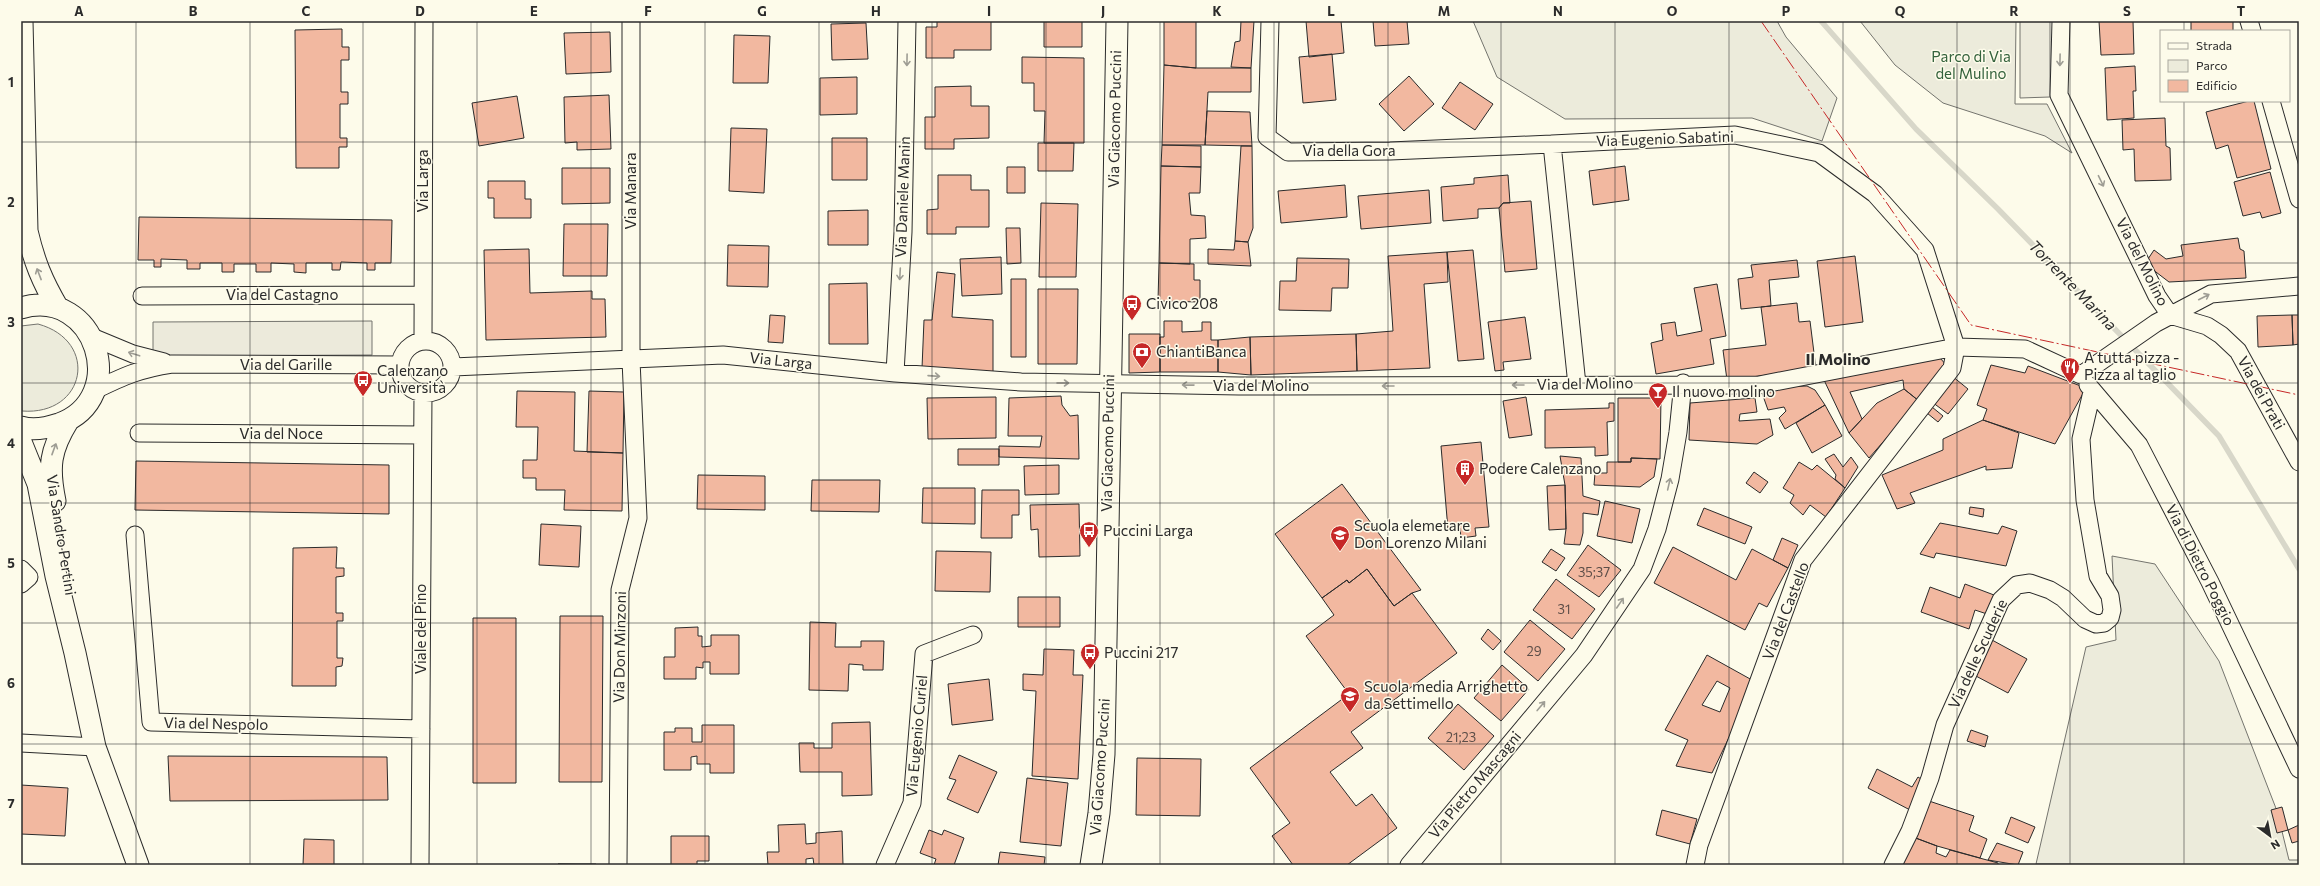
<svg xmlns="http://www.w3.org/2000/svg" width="2320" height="886" font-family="Commissioner,sans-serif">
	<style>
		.green { fill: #ecebdb; stroke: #74746e }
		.parking { fill: #eceadb; stroke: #74746e }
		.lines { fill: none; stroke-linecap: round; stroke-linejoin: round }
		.stream { stroke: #d8d7c9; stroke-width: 5.5 }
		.building { fill: #f2b8a0; stroke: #2b2b2b; fill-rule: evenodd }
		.minor-casing { stroke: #2b2b2b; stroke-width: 19 }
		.tertiary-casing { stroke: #2b2b2b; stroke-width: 23 }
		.minor { stroke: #fdfbea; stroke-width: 17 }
		.tertiary { stroke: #fdfbea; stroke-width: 21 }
		.power { stroke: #c62828; stroke-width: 1; stroke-dasharray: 14 3 2 3; stroke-linecap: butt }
		.oneway { stroke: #9e9d94 }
		.grid { fill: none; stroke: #2b2b2b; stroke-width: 1; stroke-opacity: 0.55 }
		.labels { text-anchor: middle; stroke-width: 3; stroke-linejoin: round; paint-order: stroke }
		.number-label { font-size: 13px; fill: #5d4e48 }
		.park-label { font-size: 15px; fill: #34623c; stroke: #fdfbea }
		.street-label { font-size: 15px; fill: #2b2b2b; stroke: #fdfbea }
		.poi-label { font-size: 15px; fill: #2b2b2b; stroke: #fdfbea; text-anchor: start }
		.water-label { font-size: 16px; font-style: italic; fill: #2b2b2b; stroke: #fdfbea }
		.neighbourhood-label { font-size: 16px; font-weight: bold; fill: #2b2b2b; stroke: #fdfbea }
		.neatline { fill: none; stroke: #2b2b2b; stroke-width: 1.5 }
		.grid-label { font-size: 13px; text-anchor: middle; font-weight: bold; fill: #2b2b2b }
	</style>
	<rect width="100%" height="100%" fill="#fdfbea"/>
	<path class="green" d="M1473,21H1777L1786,37L1837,98L1822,141L1752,118L1565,119L1497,77Z
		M1860,21H2016L2015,104H2047L2072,153L2045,136L1943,103L1895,65Z
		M38,324C100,341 86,416 22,411L21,326Z
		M2112,556L2155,564L2219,661L2277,811L2289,860H2299V865L2036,864L2086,647L2116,640Z"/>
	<path class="parking" d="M2020,21H2050V97L2020,98Z
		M372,321V355L153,356V322Z"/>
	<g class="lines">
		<path class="stream" d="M1821,21L1916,129L1998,209L2219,436L2299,569"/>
	</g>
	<path class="building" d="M937,21H991V50H954V58H926V27H937Z
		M1044,21H1082V47H1044Z
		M1164,21H1196V68L1164,65Z
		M1241,21H1254L1251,68L1231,67L1235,42L1240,41Z
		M1306,21H1341L1344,53L1309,57Z
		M1373,21H1407L1409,44L1375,46Z
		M2099,21H2133L2134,54L2101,55Z
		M2191,21H2233V31H2191Z
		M866,23L868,59L832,60L831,24Z
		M342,29V47H349V60H341V92H348V104H340V138H347V147H339V168H296L295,30Z
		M610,32L611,72L566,74L564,33Z
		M734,35L770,36L768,83H733Z
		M1332,54L1336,100L1303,103L1299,57Z
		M1022,57L1084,58V143H1044L1045,111H1034V83H1022Z
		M1164,65L1196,68H1251V92H1208L1205,145H1162Z
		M2135,66L2136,91H2133L2134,118L2107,120L2105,68Z
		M1409,76L1434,104L1404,131L1379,104Z
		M857,77V114L820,115V78Z
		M1460,82L1493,104L1475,130L1442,108Z
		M971,86V106H989V138L954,139V149H925V117H935V87Z
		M609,95L611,149L577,150V142L565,143L564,97Z
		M517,96L524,138L479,146L472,103Z
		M2249,101H2254L2271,169L2237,178L2228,145L2216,149L2206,112Z
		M1207,111L1250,112L1252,146L1205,145Z
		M2165,118L2166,146L2170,148L2171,180L2135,181L2134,149L2123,150L2122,120Z
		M731,128L767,129L764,193L729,191Z
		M832,138H867V180H832Z
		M1038,143H1074L1073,171H1038Z
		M1162,145L1201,146V167L1161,166Z
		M1241,146H1252L1253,228L1248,242L1235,241Z
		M1161,166L1201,167L1200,193H1189L1191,215L1205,216L1206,238L1190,239V264L1159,263Z
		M1625,166L1629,200L1593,205L1589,171Z
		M1007,167H1025V193H1007Z
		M562,168H610V203L562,204Z
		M2270,172L2281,213L2262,218L2260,212L2243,216L2234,182Z
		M938,175H971V190H989V227H956V234H927V210L938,209Z
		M1508,175L1510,203H1503L1499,208L1478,209V218L1443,221L1441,187L1474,184V178Z
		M488,181H525V199H531V218H494V198H488Z
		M1345,185L1347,217L1281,223L1278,191Z
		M1429,190L1431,223L1361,229L1358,196Z
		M1531,201L1537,269L1505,272L1499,208L1503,203Z
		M1041,203L1078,204L1076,277H1039Z
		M868,210V245H828V211Z
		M139,217L392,220L391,263H375V270H367V263L341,262L340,270H332V263H306V273L294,272V264L271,263V272H256V264H234V272H222V263H200V269H187V260L161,259V267H154V260H138Z
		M564,224H608L607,276H563Z
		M1006,228H1020L1021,263L1007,264Z
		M2238,238L2240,249L2244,251L2246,278L2169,282L2152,269L2148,259L2154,250L2166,259L2183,256L2181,245Z
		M1235,241L1248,242L1251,266L1208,264V249L1234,250Z
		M728,245L769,246L768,287L727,286Z
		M529,249L530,293L592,291V299H605L606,337L486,340L484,250Z
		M1473,250L1484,359L1458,361L1447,252Z
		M1447,252L1448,282L1424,284L1430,368L1357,371L1356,334L1393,331L1388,256Z
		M1855,256L1863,322L1825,327L1817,261Z
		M1001,257L1002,294L962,296L960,259Z
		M1297,258L1349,259L1348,288H1332L1331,311L1279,310L1280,281H1296Z
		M1797,260L1799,277L1769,280L1771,306L1741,309L1738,279L1753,277L1751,265Z
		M1159,263L1194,264V280H1200V302L1158,301Z
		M937,272L955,274L952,317L993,320V372L922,368L924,320H932Z
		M1011,279H1026V357H1011Z
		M867,283L868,344H829V284Z
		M1717,284L1726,336L1710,339L1714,364L1656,374L1651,343L1663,340L1661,324L1675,322L1677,336L1702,331L1694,288Z
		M1038,289H1078L1077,364H1038Z
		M1797,303L1799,322L1810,321L1816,369L1727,380L1723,350L1766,345L1761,307Z
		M770,315L785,316L783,343L768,342Z
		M2292,315L2293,345L2258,347L2257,316Z
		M2292,315H2299V344L2293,345Z
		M1525,317L1531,359L1503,362L1504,370L1495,371L1488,322Z
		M1164,321H1182V332L1202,331V322H1211V340H1218V372H1160V337H1164Z
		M1129,334H1160V372L1129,373Z
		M1356,334L1357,371L1251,375L1250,337Z
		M1250,337L1251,375L1218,372V340Z
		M1940,358L1948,367L1919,401L1904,389L1903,380L1850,392L1862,419L1849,433L1824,380Z
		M1991,365L2025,373L2028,366L2086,388L2055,444L1983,420L1987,409L1977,405Z
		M1952,376L1968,389L1948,414L1932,402Z
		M1807,386L1815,390L1825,405L1785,429L1779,418L1786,411L1784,407L1768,410L1762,393L1780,387Z
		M1904,389L1919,401L1869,458L1849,433L1877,403Z
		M517,391L575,392L574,451L623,453L622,511L564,510L565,490H536V478H523V460H537L538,427H516Z
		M589,391L624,392L623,453L587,452Z
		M1061,396L1062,405L1070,416L1078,415L1079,459L999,457V446L1040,447L1042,436H1008L1009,398Z
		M996,397V438L928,439L927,398Z
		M1526,397L1532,435L1509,438L1503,401Z
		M1618,398H1661L1660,459L1631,458V462H1618Z
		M1755,398L1757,412L1740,414L1739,421L1770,419L1773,435L1757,444L1689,440L1690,403Z
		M1609,403H1614V421L1607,422L1608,455L1595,456V447L1545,448V410L1609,408Z
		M1825,405L1842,436L1812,453L1796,423Z
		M1932,407L1943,416L1938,422L1927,413Z
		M1983,420L2019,433L2012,468L1986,470V466L1910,493L1915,503L1897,509L1882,475L1943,450V439Z
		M1481,442L1489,527L1475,528L1476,536L1461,538L1460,528L1448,530L1441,446Z
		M958,449H999V465H958Z
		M1834,454L1843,467L1851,457L1858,467L1845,488L1835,479L1836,475L1825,459Z
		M1560,456L1581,458L1583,496L1600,501L1598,515L1583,513V533L1580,545L1564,544L1566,529L1565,485Z
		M1631,458L1657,459L1654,477L1640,487L1594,485L1595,473H1607V462H1631Z
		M136,461L389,465V514L135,510Z
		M1799,462L1812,470L1817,465L1845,488L1826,517L1810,505L1803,515L1790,503L1794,495L1783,488Z
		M1059,465V494L1025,495L1024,466Z
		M1754,472L1768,482L1760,493L1746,483Z
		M698,475L765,476V510L697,509Z
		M812,480H880L879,512L811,511Z
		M1342,484L1421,590L1412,593L1394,606L1367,569L1349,583L1347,580L1322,598L1275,534Z
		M1565,485L1566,529L1549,530L1547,486Z
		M923,488H975V524L922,523Z
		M982,490H1019V515H1012V538H981Z
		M1605,501L1640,509L1632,543L1597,536Z
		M1079,504L1080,556L1039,557L1038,529L1031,530L1030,505Z
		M1970,507L1984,509L1983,517L1969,514Z
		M1704,508L1752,527L1745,544L1697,525Z
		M1940,523L1998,534L2002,526L2017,531L2006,566L1936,553L1934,558L1920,554Z
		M541,524L581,526L579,567L539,565Z
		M1782,538L1798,545L1788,568L1773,560Z
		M1588,545L1621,570L1599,597L1567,575Z
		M337,547L336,568H344V576L336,577V613H343V621H337V658H343L342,666L336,667V686H292L293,548Z
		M1673,547L1736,580L1752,549L1788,568L1767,607L1759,603L1745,630L1654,583Z
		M1551,549L1565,558L1556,571L1542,562Z
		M936,551L991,552L990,592L935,591Z
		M1367,569L1394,606L1412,593L1457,653L1351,732L1363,748L1330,772L1356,806L1372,794L1397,828L1347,865H1293L1272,836L1290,823L1250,768L1349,694L1306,636L1334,615L1322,598L1347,580L1349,583Z
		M1556,579L1595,609L1572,639L1533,610Z
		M1965,584L1994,595L1987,614L1975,610L1969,629L1921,612L1930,587L1960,598Z
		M1018,597H1060V627H1018Z
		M560,616H603L602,782H559Z
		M473,618H516V783H473Z
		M1530,620L1565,649L1538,681L1504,652Z
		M810,622L836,623L835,647H861V641H884L883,670H863V665L849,664L848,691L809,690Z
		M698,627V636H702V647L711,646V635H739V674H710V662H703V668L696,667V679H664V657H675V628Z
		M1488,629L1501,641L1493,650L1481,639Z
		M1992,640L2027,659L2008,693L1974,675Z
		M1044,649L1074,650L1073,675H1083L1078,779L1032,776L1036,691L1023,690V674L1043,675Z
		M1707,655L1752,680L1735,725L1712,773L1676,766L1688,740L1665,730ZM1717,681L1730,688L1720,712L1702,705Z
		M1502,665L1529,689L1501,721L1474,698Z
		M989,679L993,720L952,725L948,684Z
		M1458,704L1494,736L1464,770L1428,738Z
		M870,722L872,795L842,796V772H800L799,743H814V748H832V723Z
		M702,725H734V773H710V764H697V756L691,757V770H664V732H675V728H692V742H702Z
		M1971,730L1988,736L1985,747L1967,741Z
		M959,755L997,772L978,813L947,799L956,780L949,778Z
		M168,756L387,757L388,800L170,801Z
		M1137,758L1201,759L1200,816L1136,815Z
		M1877,769L1912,787L1918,777L1927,783L1912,811L1868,788Z
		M1027,778L1068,783L1061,846L1020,842Z
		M21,785L68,788L65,836L21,834Z
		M1926,800L1974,816L1969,831L1987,839L1980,858L1937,846L1913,837Z
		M2282,807L2288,830L2277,833L2271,810Z
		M1662,810L1697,819L1690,844L1656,835Z
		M2011,817L2035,827L2028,843L2005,833Z
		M805,824L806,844L816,843V833L842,831L843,865H814L813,858L806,859V865H768L767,852H779L778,825Z
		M2299,825V841L2292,843L2288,830Z
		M929,830L942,835L944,830L964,838L954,865H934L936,859L920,853Z
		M671,836H709V861H697V865H671Z
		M1913,837L1937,846L1936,853L1946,857L1950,850L1998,863V865H1901Z
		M304,839L334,840V865H303Z
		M1997,843L2023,852L2018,865L1988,860Z
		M1000,852L1045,857L1044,865H998Z
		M558,864H596V865Z"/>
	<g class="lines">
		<defs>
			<path id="minor" d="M1270,21L1267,137L1288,152L1390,151L1552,144
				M2061,21L2059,95L2157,296L2170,315
				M2249,21L2252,31
				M2271,101L2299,199
				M142,296L422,295
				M2170,315L2207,326L2221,335L2238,351L2299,462
				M92,337L133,354L164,362
				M423,340L424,21
				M400 367a26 26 0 1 1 52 0a26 26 0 1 1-52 0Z
				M453,367L723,355L895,373L1021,382L1239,386L1759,385L1956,347L2025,349L2081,375
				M895,373L903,232L907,21
				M2081,375L2156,323L2211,294L2299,286
				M1577,385L1552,144L1735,135L1819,153L1875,194L1925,250L1956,347L1952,368L1803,560L1699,845L1695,865
				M2088,385L2139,445L2210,582L2299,769
				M95,390C124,376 139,369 172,364L400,365
				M139,433L422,435
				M135,535L151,722L421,729
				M21,569L29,577L21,584
				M21,743L95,747
				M420,865L423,393
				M618,865L620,590L638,518L631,360V21
				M885,865L912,803L924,654L973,635
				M1409,865L1584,655L1642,569L1657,529L1670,479L1678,432L1683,383
				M1893,865L1910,831L1930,778L1945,725L2001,600L2017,585L2030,583L2050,590L2063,598L2085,619L2096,624L2104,623L2110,618L2112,610L2110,596L2098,576L2085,500L2081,439L2092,392"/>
			<path id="tertiary" d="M22,21L27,231C34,261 42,281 58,308
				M21,308C96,286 131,398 59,424C47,428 34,431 21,427
				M21,442L38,484L56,576L75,653L95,747L138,865
				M55,501C48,467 50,450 68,421
				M1091,865L1099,813L1104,754L1117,21"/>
		</defs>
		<use href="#minor" class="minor-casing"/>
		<use href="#tertiary" class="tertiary-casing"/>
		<use href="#minor" class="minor"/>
		<use href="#tertiary" class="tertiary"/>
		<path class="power" d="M1761,21L1971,325L2299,395"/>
	</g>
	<defs><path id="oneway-shaft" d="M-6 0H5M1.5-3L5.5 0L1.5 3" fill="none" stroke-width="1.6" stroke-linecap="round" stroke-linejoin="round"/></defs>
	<g class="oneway">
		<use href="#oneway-shaft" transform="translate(907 60) rotate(91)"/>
		<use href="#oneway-shaft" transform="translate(2060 60) rotate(91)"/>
		<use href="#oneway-shaft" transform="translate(2101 181) rotate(64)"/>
		<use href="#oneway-shaft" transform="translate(39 274) rotate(-111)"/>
		<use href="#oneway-shaft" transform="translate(900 274) rotate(93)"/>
		<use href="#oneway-shaft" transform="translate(2204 297) rotate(-27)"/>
		<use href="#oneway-shaft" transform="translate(134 354) rotate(-162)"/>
		<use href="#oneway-shaft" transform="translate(934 376) rotate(4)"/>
		<use href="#oneway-shaft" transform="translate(1063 383)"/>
		<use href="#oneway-shaft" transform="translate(1188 385) rotate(-179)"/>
		<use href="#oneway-shaft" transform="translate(1518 385) rotate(180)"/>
		<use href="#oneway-shaft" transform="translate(1388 386) rotate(180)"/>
		<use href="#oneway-shaft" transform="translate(54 449) rotate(-70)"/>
		<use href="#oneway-shaft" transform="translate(1669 484) rotate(-77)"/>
		<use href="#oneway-shaft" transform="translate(1620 603) rotate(-56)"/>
		<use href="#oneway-shaft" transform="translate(1541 706) rotate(-50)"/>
	</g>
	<path class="grid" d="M136,21V865M250,21V865M363,21V865M477,21V865M591,21V865M705,21V865M819,21V865M932,21V865M1046,21V865M1160,21V865M1274,21V865M1388,21V865M1501,21V865M1615,21V865M1729,21V865M1843,21V865M1957,21V865M2070,21V865M2184,21V31M2184,101V865M21,142H2299M21,263H2299M21,383H2299M21,503H2299M21,623H2299M21,744H2299"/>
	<defs>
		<symbol id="bus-pin" viewBox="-11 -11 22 30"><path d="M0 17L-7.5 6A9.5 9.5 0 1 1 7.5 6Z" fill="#c62828" stroke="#fdfbea"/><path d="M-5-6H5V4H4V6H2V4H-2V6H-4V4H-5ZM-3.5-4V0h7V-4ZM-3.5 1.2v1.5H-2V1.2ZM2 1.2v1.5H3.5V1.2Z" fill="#fff"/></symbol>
		<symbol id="bank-pin" viewBox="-11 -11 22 30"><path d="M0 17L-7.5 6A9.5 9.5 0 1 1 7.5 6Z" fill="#c62828" stroke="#fdfbea"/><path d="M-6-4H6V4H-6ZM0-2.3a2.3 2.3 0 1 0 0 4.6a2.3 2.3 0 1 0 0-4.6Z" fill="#fff"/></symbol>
		<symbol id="restaurant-pin" viewBox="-11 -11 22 30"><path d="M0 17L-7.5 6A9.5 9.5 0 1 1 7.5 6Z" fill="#c62828" stroke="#fdfbea"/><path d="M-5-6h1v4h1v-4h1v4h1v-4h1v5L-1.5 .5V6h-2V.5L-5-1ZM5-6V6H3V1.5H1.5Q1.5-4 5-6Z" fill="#fff"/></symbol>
		<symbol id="bar-pin" viewBox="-11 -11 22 30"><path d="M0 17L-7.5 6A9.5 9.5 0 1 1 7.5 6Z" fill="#c62828" stroke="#fdfbea"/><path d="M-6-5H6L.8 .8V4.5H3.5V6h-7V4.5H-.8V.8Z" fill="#fff"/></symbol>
		<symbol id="building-pin" viewBox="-11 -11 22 30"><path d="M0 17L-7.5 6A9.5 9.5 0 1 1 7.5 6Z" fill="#c62828" stroke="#fdfbea"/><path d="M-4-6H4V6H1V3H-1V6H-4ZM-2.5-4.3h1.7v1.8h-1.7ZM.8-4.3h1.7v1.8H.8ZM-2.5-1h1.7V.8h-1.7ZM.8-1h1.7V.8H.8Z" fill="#fff"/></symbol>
		<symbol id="school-pin" viewBox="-11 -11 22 30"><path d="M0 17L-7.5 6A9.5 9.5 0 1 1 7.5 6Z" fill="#c62828" stroke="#fdfbea"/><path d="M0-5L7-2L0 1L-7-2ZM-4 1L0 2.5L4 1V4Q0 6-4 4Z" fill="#fff"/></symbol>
	</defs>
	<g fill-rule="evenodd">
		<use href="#bus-pin" x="1121" y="293" width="22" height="30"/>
		<use href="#bank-pin" x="1131" y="341" width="22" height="30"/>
		<use href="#restaurant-pin" x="2059" y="356" width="22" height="30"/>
		<use href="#bus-pin" x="352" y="369" width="22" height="30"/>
		<use href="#bar-pin" x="1647" y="381" width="22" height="30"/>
		<use href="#building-pin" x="1454" y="458" width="22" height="30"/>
		<use href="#bus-pin" x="1078" y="520" width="22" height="30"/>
		<use href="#school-pin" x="1329" y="524" width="22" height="30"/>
		<use href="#bus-pin" x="1079" y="642" width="22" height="30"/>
		<use href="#school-pin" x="1339" y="685" width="22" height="30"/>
	</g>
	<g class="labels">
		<g class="number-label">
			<text x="1594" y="577">35;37</text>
			<text x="1564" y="614">31</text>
			<text x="1534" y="656">29</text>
			<text x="1461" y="742">21;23</text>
		</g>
		<g class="park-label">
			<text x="1971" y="62">Parco di Via<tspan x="1971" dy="17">del Mulino</tspan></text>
		</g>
		<g class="street-label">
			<text transform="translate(1115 119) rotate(-89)" y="5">Via Giacomo Puccini</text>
			<text transform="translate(1665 139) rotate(-2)" y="5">Via Eugenio Sabatini</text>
			<text x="1349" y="156">Via della Gora</text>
			<text transform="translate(423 181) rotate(-90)" y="5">Via Larga</text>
			<text transform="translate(631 191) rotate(-90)" y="5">Via Manara</text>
			<text transform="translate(903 197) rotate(-88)" y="5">Via Daniele Manin</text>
			<text transform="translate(2142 262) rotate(63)" y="5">Via del Molino</text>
			<text x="282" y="300">Via del Castagno</text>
			<text transform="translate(781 361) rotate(6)" y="5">Via Larga</text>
			<text x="286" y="370">Via del Garille</text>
			<text transform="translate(1585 384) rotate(-1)" y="5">Via del Molino</text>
			<text x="1261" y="391">Via del Molino</text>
			<text transform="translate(2261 393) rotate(61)" y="5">Via dei Prati</text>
			<text x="281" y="439">Via del Noce</text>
			<text transform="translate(1108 443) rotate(-89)" y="5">Via Giacomo Puccini</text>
			<text transform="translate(61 535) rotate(81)" y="5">Via Sandro Pertini</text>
			<text transform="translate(2200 565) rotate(63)" y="5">Via di Dietro Poggio</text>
			<text transform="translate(1786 611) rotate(-69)" y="5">Via del Castello</text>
			<text transform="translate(421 629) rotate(-90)" y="5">Viale del Pino</text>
			<text transform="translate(620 647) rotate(-89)" y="5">Via Don Minzoni</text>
			<text transform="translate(1978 654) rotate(-65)" y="5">Via delle Scuderie</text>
			<text transform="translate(216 724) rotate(1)" y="5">Via del Nespolo</text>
			<text transform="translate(917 736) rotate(-85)" y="5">Via Eugenio Curiel</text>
			<text transform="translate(1100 767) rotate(-86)" y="5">Via Giacomo Puccini</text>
			<text transform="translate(1475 785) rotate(-50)" y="5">Via Pietro Mascagni</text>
		</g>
		<g class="poi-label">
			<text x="1146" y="309">Civico 208</text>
			<text x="1156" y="357">ChiantiBanca</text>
			<text x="2084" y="363">A tutta pizza -<tspan x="2084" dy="17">Pizza al taglio</tspan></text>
			<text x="377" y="376">Calenzano<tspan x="377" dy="17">Università</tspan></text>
			<text x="1672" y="397">Il nuovo molino</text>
			<text x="1479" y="474">Podere Calenzano</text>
			<text x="1354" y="531">Scuola elemetare<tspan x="1354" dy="17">Don Lorenzo Milani</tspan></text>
			<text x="1103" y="536">Puccini Larga</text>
			<text x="1104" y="658">Puccini 217</text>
			<text x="1364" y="692">Scuola media Arrighetto<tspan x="1364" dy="17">da Settimello</tspan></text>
		</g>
		<g class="water-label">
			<text transform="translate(2073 285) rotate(46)" y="6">Torrente Marina</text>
		</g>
		<g class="neighbourhood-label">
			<text x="1838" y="365">Il Molino</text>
		</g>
	</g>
	<rect width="2320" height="886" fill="none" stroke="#fdfbea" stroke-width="44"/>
	<rect x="2160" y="30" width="130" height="72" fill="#fdfbea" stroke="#a9a89e"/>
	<rect x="2168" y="43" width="20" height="6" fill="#fdfbea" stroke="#a9a89e"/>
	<text x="2196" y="50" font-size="12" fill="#2b2b2b">Strada</text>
	<rect x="2168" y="60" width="20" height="12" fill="#ecebdb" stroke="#a9a89e"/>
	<text x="2196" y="70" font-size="12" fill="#2b2b2b">Parco</text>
	<rect x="2168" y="80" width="20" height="12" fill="#f2b8a0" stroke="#a9a89e"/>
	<text x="2196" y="90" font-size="12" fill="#2b2b2b">Edificio</text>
	<g transform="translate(2270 836) rotate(148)" stroke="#fdfbea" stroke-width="3" paint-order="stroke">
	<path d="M0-3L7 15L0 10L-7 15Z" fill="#2b2b2b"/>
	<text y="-6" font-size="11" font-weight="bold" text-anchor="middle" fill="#2b2b2b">N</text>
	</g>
	<rect x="22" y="22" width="2276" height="842" class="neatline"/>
	<g class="grid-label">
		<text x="79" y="16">A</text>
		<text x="193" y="16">B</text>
		<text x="306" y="16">C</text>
		<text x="420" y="16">D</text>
		<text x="534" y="16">E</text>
		<text x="648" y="16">F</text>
		<text x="762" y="16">G</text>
		<text x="876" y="16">H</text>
		<text x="989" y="16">I</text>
		<text x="1103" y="16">J</text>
		<text x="1217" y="16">K</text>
		<text x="1331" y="16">L</text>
		<text x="1444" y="16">M</text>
		<text x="1558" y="16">N</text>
		<text x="1672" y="16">O</text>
		<text x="1786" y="16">P</text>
		<text x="1900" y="16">Q</text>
		<text x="2014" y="16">R</text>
		<text x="2127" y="16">S</text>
		<text x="2241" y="16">T</text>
		<text x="11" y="87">1</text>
		<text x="11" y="207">2</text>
		<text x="11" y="327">3</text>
		<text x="11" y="448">4</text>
		<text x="11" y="568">5</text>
		<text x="11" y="688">6</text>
		<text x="11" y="808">7</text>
	</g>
</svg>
